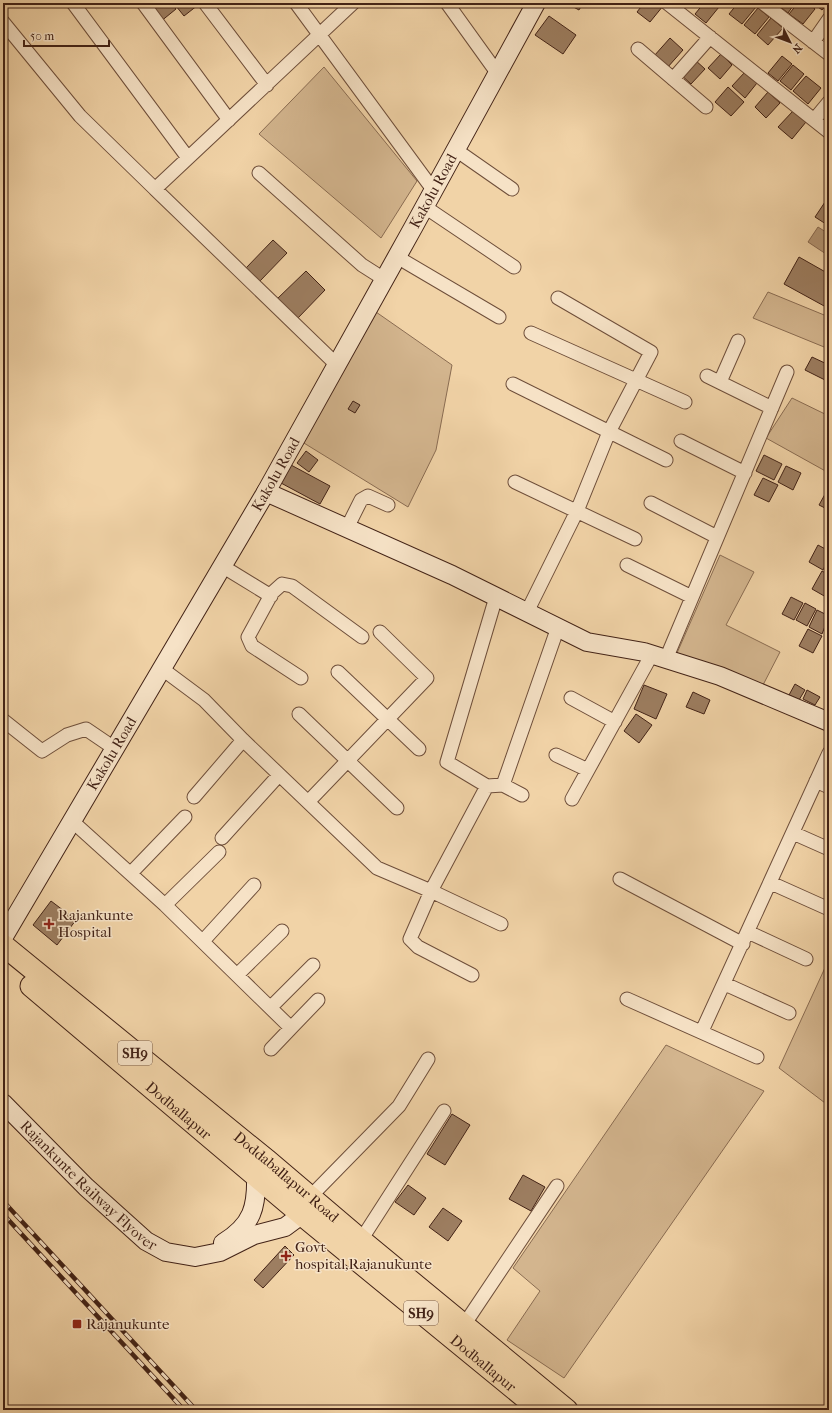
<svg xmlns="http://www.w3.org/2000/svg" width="832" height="1413" font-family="'IM FELL French Canon',serif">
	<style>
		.green { fill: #d3b58e; stroke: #8a6c52 }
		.water { fill: #b69776; stroke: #886850 }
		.building { fill: #9d7e61; stroke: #422216 }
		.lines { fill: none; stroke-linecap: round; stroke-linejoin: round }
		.street-casing { stroke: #6e4e3a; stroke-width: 15 }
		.secondary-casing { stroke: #422216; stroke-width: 20 }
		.primary-casing { stroke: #422216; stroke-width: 23 }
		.street { stroke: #f6e2c6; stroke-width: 13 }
		.secondary { stroke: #f6e2c6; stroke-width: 18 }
		.primary { stroke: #f1d3a7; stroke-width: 21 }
		.rail-casing { stroke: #422216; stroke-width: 4.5 }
		.rail { stroke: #f6e2c6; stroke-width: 3; stroke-dasharray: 9; stroke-linecap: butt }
		.poi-dot { fill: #8f2418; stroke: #f6e2c6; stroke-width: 1.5 }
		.labels { text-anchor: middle; stroke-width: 3; stroke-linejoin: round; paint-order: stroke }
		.shield { fill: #f6e2c6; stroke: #785c4b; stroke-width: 1 }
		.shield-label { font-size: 14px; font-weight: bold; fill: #422216 }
		.street-label { font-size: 15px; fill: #422216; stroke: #f6e2c6 }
		.poi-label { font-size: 15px; fill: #422216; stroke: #f6e2c6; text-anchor: start }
	</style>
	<rect width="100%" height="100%" fill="#f1d3a7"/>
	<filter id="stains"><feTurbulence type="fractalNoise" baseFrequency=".005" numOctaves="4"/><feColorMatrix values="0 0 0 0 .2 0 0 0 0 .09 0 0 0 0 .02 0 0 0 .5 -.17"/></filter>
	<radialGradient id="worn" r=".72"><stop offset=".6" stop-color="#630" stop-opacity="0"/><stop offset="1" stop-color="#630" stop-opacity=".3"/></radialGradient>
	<path class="green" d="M324,67L417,181L381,238L259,134Z
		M768,292L829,317V349L753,318Z
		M376,312L452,365L436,450L408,507L299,440Z
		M792,398L829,416V473L766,438Z
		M720,555L754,572L726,625L780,652L763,685L677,653Z
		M829,959V1106L779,1068Z
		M666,1045L764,1091L564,1378L507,1340L540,1291L513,1268Z"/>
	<path class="water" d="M818,227L829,234V256L808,242Z"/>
	<path class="building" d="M160,3H171L176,9L160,22L151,10Z
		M179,3H197L198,5L184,16L176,6Z
		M566,3H583L579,10Z
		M644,3H659L663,6L650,22L637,12Z
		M704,3H714L719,7L706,23L695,14Z
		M738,3H752L756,7L742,24L729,14Z
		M780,3H795L788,13L778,5Z
		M798,3H808L815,9L803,24L789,14Z
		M813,3H828L822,10Z
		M758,8L769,17L755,34L744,25Z
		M549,16L576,35L563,54L535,35Z
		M771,18L783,28L768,45L757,35Z
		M670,38L683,50L667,68L654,56Z
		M721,54L732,65L720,79L708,68Z
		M782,56L792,64L778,81L768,73Z
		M694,59L705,69L691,84L680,74Z
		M793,65L804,74L791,90L780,81Z
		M745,72L757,83L745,98L732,86Z
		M806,76L821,88L808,104L793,91Z
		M728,87L744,102L731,116L715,102Z
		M768,92L780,103L766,118L755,107Z
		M793,111L806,122L792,139L778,127Z
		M829,196V226L815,217Z
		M273,240L287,253L260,281L246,268Z
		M799,257L829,274V301L826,307L784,284Z
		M306,271L325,290L297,319L277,299Z
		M812,357L829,365V382L805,370Z
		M353,401L360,405L355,413L348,409Z
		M306,451L318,460L309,472L297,463Z
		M764,455L782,464L774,480L756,471Z
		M291,465L330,486L320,504L281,483Z
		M786,466L801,473L793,490L778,482Z
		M763,478L778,485L769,502L754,495Z
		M829,487V510L819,505Z
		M818,545L829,551V558L823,570L809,562Z
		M822,571L829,575V591L826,597L812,589Z
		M791,597L803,603L794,620L782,614Z
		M805,603L816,609L807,626L796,620Z
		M817,610L829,616L822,634L809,627Z
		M808,629L822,636L813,653L799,646Z
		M795,684L805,690L799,700L789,695Z
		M644,685L667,694L656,719L634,709Z
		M807,690L820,697L815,705L803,699Z
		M693,692L710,700L704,714L686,707Z
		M636,714L652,725L639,743L624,731Z
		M51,901L76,920L57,945L33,925Z
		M452,1114L470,1125L445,1165L427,1154Z
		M523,1175L545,1187L531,1211L509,1199Z
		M408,1185L426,1198L414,1215L395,1202Z
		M443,1208L462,1221L448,1241L429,1227Z
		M285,1246L294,1255L263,1288L254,1280Z"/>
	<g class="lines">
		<defs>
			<path id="street" d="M73,3L188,158
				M143,3L229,120
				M205,3L267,85
				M296,3L434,191
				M447,3L498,74
				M667,3L829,132
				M763,3L829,54
				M3,22L80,116L155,189
				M813,42L829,19
				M638,49L706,107
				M673,79L710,37
				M814,120L829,102
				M456,150L512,189
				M259,173L362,265L384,279
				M425,207L514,267
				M397,257L499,317
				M531,333L685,402
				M337,365L155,189L353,3
				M707,376L772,408
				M720,382L738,341
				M513,384L666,460
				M681,441L745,473
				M515,482L635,539
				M651,503L717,537
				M347,528L361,500L368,496L388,505
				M627,565L692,597
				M222,566L271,596
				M496,597L447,762L487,786L503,785L558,627
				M527,612L577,511L609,432L651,352L558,298
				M666,659L787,372
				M161,668L204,700L243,740L377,868L431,891L487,786
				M338,672L419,749
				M301,678L252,646L248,637L272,593L282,584L292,586L362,637
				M571,698L615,722
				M299,714L397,808
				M3,720L42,751L67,735L86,729L114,748
				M556,755L588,770
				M816,781L829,787
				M503,785L522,795
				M194,797L243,740
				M572,799L652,654
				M308,802L427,678L380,632
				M72,821L165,905L291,1028L318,1000
				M793,833L829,849
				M222,838L279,775
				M131,873L185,817
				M620,879L743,944
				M771,883L829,909
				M165,905L219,852
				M748,932L806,959
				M203,941L254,885
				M237,975L282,931
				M472,975L418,947L410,939L431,891L501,924
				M725,984L789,1013
				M627,999L757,1057
				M271,1007L313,965
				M702,1031L829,753
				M271,1049L291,1028
				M310,1197L399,1106L428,1059
				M361,1240L444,1111
				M464,1325L557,1186"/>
			<g id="secondary">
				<path d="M266,492L452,575L587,642L644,652L720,676L829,722"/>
				<path id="s1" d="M3,938L266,492L414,226L536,3"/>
				<path id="s2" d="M3,1103L86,1187L146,1241L166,1252L195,1257L220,1252L254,1235L285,1227L312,1207"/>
				<path d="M223,1243C253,1225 257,1206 256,1175L262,1168"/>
			</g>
			<g id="primary">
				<path id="s3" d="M3,945L268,1161L361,1240L567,1410"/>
				<path id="s4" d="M31,986L302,1215L540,1410"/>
			</g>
		</defs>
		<use href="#street" class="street-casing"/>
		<use href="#secondary" class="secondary-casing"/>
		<use href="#primary" class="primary-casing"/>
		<use href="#street" class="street"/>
		<use href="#secondary" class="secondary"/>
		<use href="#primary" class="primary"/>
		<defs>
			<path id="rail" d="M3,1201L196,1410
				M3,1214L184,1410"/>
		</defs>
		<use href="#rail" class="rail-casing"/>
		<use href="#rail" class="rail"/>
	</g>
	<g class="poi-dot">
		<path d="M47 918h4v4h4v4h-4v4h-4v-4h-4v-4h4z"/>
		<path d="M284 1250h4v4h4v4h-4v4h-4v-4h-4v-4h4z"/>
		<rect x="72" y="1319" width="10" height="10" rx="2"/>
	</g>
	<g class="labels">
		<g class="shield">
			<rect x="118" y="1041" width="34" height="24" rx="3"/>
			<rect x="404" y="1301" width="34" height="24" rx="3"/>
		</g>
		<g class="shield-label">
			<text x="135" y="1058">SH9</text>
			<text x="421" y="1318">SH9</text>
		</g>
		<g class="street-label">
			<text dy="5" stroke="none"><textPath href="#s1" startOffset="862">Kakolu Road</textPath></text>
			<text dy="5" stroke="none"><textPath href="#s1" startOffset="538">Kakolu Road</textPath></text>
			<text dy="5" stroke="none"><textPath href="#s1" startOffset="214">Kakolu Road</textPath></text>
			<text dy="5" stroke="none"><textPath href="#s4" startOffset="193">Dodballapur</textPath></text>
			<text dy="5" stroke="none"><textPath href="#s3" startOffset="366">Doddaballapur Road</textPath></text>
			<text dy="5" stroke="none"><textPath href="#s2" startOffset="119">Rajankunte Railway Flyover</textPath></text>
			<text dy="5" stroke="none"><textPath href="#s4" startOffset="589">Dodballapur</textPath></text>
		</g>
		<g class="poi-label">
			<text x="58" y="920">Rajankunte<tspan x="58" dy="17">Hospital</tspan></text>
			<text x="295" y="1252">Govt<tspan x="295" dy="17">hospital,Rajanukunte</tspan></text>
			<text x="86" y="1329">Rajanukunte</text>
		</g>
	</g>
	<rect width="832" height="1413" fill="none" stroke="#f1d3a7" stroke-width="16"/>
	<rect x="4" y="4" width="824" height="1405" fill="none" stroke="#422216" stroke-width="2"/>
	<rect x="8" y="8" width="816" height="1397" fill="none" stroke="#422216"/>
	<g transform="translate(790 42) rotate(132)" stroke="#f6e2c6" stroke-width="3" paint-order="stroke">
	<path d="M0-3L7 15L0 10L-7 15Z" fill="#422216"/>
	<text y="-6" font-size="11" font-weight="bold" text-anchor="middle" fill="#422216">N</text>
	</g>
	<path d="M24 40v6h85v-6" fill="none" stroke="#422216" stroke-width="2"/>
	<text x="30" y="40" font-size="12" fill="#422216" stroke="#f6e2c6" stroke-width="3" paint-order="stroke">50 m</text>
	<rect width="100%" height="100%" filter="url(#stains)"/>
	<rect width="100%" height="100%" fill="url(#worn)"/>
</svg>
